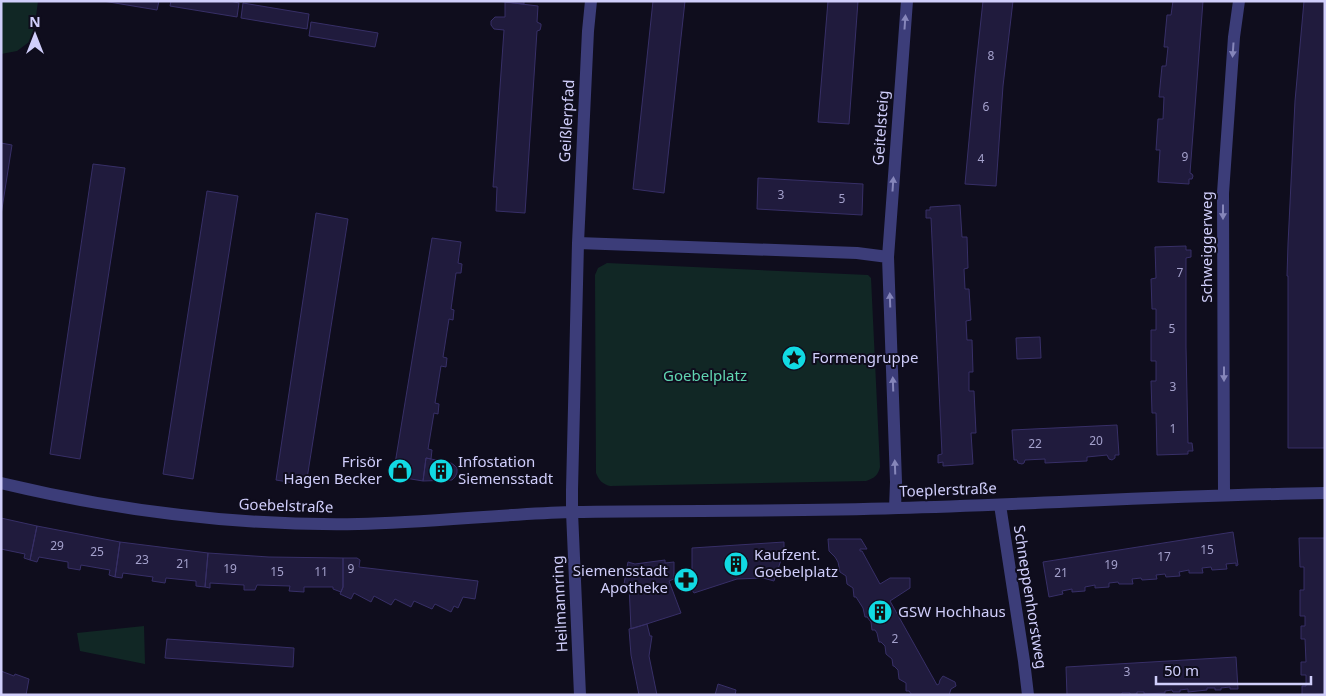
<svg xmlns="http://www.w3.org/2000/svg" width="1326" height="696" font-family="'Noto Sans',sans-serif">
	<style>
		.green { fill: #112725 }
		.building { fill: #201b3d; stroke: #372f67 }
		.lines { fill: none; stroke-linecap: round; stroke-linejoin: round }
		.street { stroke: #3c3d79; stroke-width: 12 }
		.oneway { fill: #8686ba }
		.labels { text-anchor: middle; stroke-width: 4; stroke-linejoin: round; paint-order: stroke }
		.number-label { font-size: 12px; fill: #a4a1cc }
		.street-label { font-size: 15px; fill: #d0cefb; stroke: #0f0d1d }
		.poi-label { font-size: 15px; fill: #d0cefb; stroke: #0f0d1d; text-anchor: start }
		.park-label { font-size: 15px; fill: #60d5b1; stroke: #0f0d1d }
	</style>
	<rect width="100%" height="100%" fill="#0f0d1d"/>
	<path class="green" d="M1,1H38L33,39L17,51L1,54Z
		M607,263L868,275L871,278L880,467C878,476 874,478 866,481L610,486C602,484 599,480 596,473L595,275L598,268Z
		M144,626L145,664L80,651L77,633Z"/>
	<path class="building" d="M103,1H159L157,10Z
		M171,1H230L239,3L237,17L170,6Z
		M497,1H524V4Z
		M653,1H685L664,193L633,189Z
		M828,1H858L849,124L818,122Z
		M983,1H1013L1003,86L996,186L965,184L975,75Z
		M1173,1H1203L1190,173L1192,174L1193,176L1192,179H1189V184L1158,182L1160,150H1156L1158,119H1163L1164,97H1159L1162,66H1166L1168,47H1164L1167,15H1171Z
		M1304,1H1325V448H1288V276H1287L1288,244L1295,101Z
		M505,2L538,6L537,22L541,24V26L540,30L537,31L525,213L496,211L497,187H493L504,30L494,29L491,25V21L495,17H505Z
		M243,3L309,14L307,29L241,18Z
		M311,22L378,33L375,47L309,36Z
		M1,143L12,145L1,215Z
		M93,164L125,168L80,459L50,454Z
		M758,178L863,184L862,215L757,209Z
		M207,191L238,196L193,479L163,474Z
		M960,205L962,237H967L968,268L964,269L965,289H969L971,320L966,321L967,340H972L973,372H969V391H974L976,433H971L973,464L943,466V462L938,463V455L942,454L931,218H926V210H930V207Z
		M316,213L348,219L306,485L276,480Z
		M432,238L461,242L458,263L462,264L461,273H456L451,309L454,310L453,320L449,319L443,357L447,358L446,367L441,366L435,403L439,404L438,414L434,413L428,449L432,450L431,459L426,458L423,481L393,476Z
		M1186,246V250H1191V257L1186,258V347L1188,443H1192L1193,451H1188V454L1157,455L1156,413H1152L1151,381H1156V361H1151V330H1156V309H1152L1151,279L1156,278L1155,247Z
		M1040,337L1041,358L1017,359L1016,338Z
		M1117,425L1119,455H1115V458L1112,460L1109,459L1107,455L1087,457V461L1045,463V459L1025,460L1024,463L1022,464L1018,463L1017,460H1014L1012,430Z
		M426,458L451,463L454,465L457,468V473L455,477L452,480L423,481Z
		M1,518L37,526L30,560L24,558L25,554L1,549Z
		M37,526L120,542L115,577L109,575L110,570L81,565L80,570L68,568V562L39,557L37,562L30,560Z
		M1233,532L1238,565L1236,566V563L1226,564L1227,569L1212,570L1211,567L1202,568L1203,573H1189V570L1179,572L1180,576L1166,577L1165,574L1156,575L1157,579L1142,580L1141,578L1132,579L1133,584H1119L1118,582L1109,583V587L1095,588V585L1085,587V591L1072,592V589L1062,591L1063,594L1049,597L1043,562Z
		M1299,538H1325V695H1302V686H1306V675H1301V662H1306L1305,639H1301V626H1305V616H1300V590H1304V567H1300Z
		M828,539H861L867,549H860V551H862L880,584L890,578H910V588L890,601L937,685L939,684L940,680L943,676L955,682L956,686L951,689L949,695H912L909,691H906V683L899,679L898,670L894,666H893L892,659L886,654L885,646L881,642H879L877,633L875,630H872L871,622L867,617H865L863,608L856,597H854L853,588L847,584L846,576L840,572L838,562L835,557L829,551Z
		M120,542L208,553L205,587L196,586V581L166,578L165,583L152,581L153,577L123,573L122,578L115,577Z
		M784,542V554H783L774,581L763,578L737,579L694,593L685,579L692,574V548Z
		M208,553L269,557L343,558V587L341,592L333,589V587H304V592L289,591L290,586L257,585L255,590H244V585L210,583V588L205,587Z
		M343,558H357L360,560L359,567L478,581L475,599L463,597L458,608L454,606L451,612L435,604L432,609L414,601L411,607L395,599L391,605L374,596L371,602L354,593L351,599L340,594L343,587Z
		M665,560V563L674,562V579L669,581L681,613L631,629L629,585L624,584L628,562L635,564Z
		M647,624L650,636H652L649,656L657,695H639L631,655L629,629Z
		M167,639L294,648L293,667L165,658Z
		M1236,657L1238,689H1230V687L1221,688V690H1215V688H1207V690L1188,692V689L1180,690V692H1173L1172,690L1165,691V693L1144,694V692H1137V694L1130,695V693H1122V695H1067L1066,667Z
		M1,671L14,676L15,674L29,679L26,695H1Z
		M718,684L736,690L735,695H715Z"/>
	<g class="lines">
		<path class="street" d="M578,243L857,253L888,257
			M1,483C118,511 238,526 358,524C429,523 500,514 571,512C680,510 789,512 898,508C1040,504 1182,495 1325,493
			M1224,494L1223,193L1234,37L1239,1
			M1000,505L1024,661L1028,695
			M895,508L896,482L888,257L907,1
			M580,695L572,512V490L578,243L588,31L591,1"/>
	</g>
	<defs><path id="oneway-solid" d="M-6-.8H1V-3.2L6.5 0L1 3.2V.8H-6Z" transform="scale(1.25)"/></defs>
	<g class="oneway">
		<use href="#oneway-solid" transform="translate(905 22) rotate(-86)"/>
		<use href="#oneway-solid" transform="translate(1233 50) rotate(94)"/>
		<use href="#oneway-solid" transform="translate(893 184) rotate(-86)"/>
		<use href="#oneway-solid" transform="translate(1223 212) rotate(90)"/>
		<use href="#oneway-solid" transform="translate(890 300) rotate(-92)"/>
		<use href="#oneway-solid" transform="translate(1224 374) rotate(90)"/>
		<use href="#oneway-solid" transform="translate(893 384) rotate(-92)"/>
		<use href="#oneway-solid" transform="translate(895 467) rotate(-92)"/>
	</g>
	<defs>
		<symbol id="sight-disc" viewBox="-11 -11 22 22"><circle r="9.5" fill="#11dae3" stroke="#0f0d1d"/><path d="M0-6L1.8-2.2L6-1.7L2.9 1.2L3.7 5.4L0 3.3L-3.7 5.4L-2.9 1.2L-6-1.7L-1.8-2.2Z" fill="#111"/></symbol>
		<symbol id="shop-disc" viewBox="-11 -11 22 22"><circle r="9.5" fill="#11dae3" stroke="#0f0d1d"/><path d="M-5-2.5h2.3a2.7 3.5 0 0 1 5.4 0H5L5.5 6h-11ZM-1.5-2.5h3a1.5 2.3 0 0 0-3 0Z" fill="#111"/></symbol>
		<symbol id="building-disc" viewBox="-11 -11 22 22"><circle r="9.5" fill="#11dae3" stroke="#0f0d1d"/><path d="M-4-6H4V6H1V3H-1V6H-4ZM-2.5-4.3h1.7v1.8h-1.7ZM.8-4.3h1.7v1.8H.8ZM-2.5-1h1.7V.8h-1.7ZM.8-1h1.7V.8H.8Z" fill="#111"/></symbol>
		<symbol id="pharmacy-disc" viewBox="-11 -11 22 22"><circle r="9.5" fill="#11dae3" stroke="#0f0d1d"/><path d="M-2-6h4v4h4v4h-4v4h-4v-4h-4v-4h4Z" fill="#111"/></symbol>
	</defs>
	<g fill-rule="evenodd">
		<use href="#sight-disc" x="780" y="344" width="28" height="28"/>
		<use href="#shop-disc" x="386" y="457" width="28" height="28"/>
		<use href="#building-disc" x="427" y="457" width="28" height="28"/>
		<use href="#building-disc" x="722" y="550" width="28" height="28"/>
		<use href="#pharmacy-disc" x="672" y="566" width="28" height="28"/>
		<use href="#building-disc" x="866" y="598" width="28" height="28"/>
	</g>
	<g class="labels">
		<g class="number-label">
			<text x="991" y="60">8</text>
			<text x="986" y="111">6</text>
			<text x="1185" y="161">9</text>
			<text x="981" y="163">4</text>
			<text x="781" y="199">3</text>
			<text x="842" y="203">5</text>
			<text x="1180" y="277">7</text>
			<text x="1172" y="333">5</text>
			<text x="1173" y="391">3</text>
			<text x="1173" y="433">1</text>
			<text x="1096" y="445">20</text>
			<text x="1035" y="448">22</text>
			<text x="57" y="550">29</text>
			<text x="1207" y="554">15</text>
			<text x="97" y="556">25</text>
			<text x="1164" y="561">17</text>
			<text x="142" y="564">23</text>
			<text x="183" y="568">21</text>
			<text x="1111" y="569">19</text>
			<text x="230" y="573">19</text>
			<text x="351" y="573">9</text>
			<text x="277" y="576">15</text>
			<text x="321" y="576">11</text>
			<text x="1061" y="577">21</text>
			<text x="895" y="643">2</text>
			<text x="1127" y="676">3</text>
		</g>
		<g class="street-label">
			<text transform="translate(567 121) rotate(-87)" y="5">Geißlerpfad</text>
			<text transform="translate(881 128) rotate(-86)" y="5">Geitelsteig</text>
			<text transform="translate(1207 247) rotate(-90)" y="5">Schweiggerweg</text>
			<text transform="translate(948 490) rotate(-2)" y="5">Toeplerstraße</text>
			<text transform="translate(286 506) rotate(2)" y="5">Goebelstraße</text>
			<text transform="translate(1030 597) rotate(81)" y="5">Schneppenhorstweg</text>
			<text transform="translate(560 604) rotate(-93)" y="5">Heilmannring</text>
		</g>
		<g class="poi-label">
			<text x="812" y="363">Formengruppe</text>
			<text x="382" y="467" text-anchor="end">Frisör<tspan x="382" dy="17">Hagen Becker</tspan></text>
			<text x="458" y="467">Infostation<tspan x="458" dy="17">Siemensstadt</tspan></text>
			<text x="754" y="560">Kaufzent.<tspan x="754" dy="17">Goebelplatz</tspan></text>
			<text x="668" y="576" text-anchor="end">Siemensstadt<tspan x="668" dy="17">Apotheke</tspan></text>
			<text x="898" y="617">GSW Hochhaus</text>
		</g>
		<g class="park-label">
			<text x="705" y="381">Goebelplatz</text>
		</g>
	</g>
	<rect width="1326" height="696" fill="none" stroke="#d0cefb" stroke-width="5"/>
	<g transform="translate(35 35)" stroke="#0f0d1d" stroke-width="4" paint-order="stroke">
	<path d="M0-4L9 19L0 12L-9 19Z" fill="#d0cefb"/>
	<text y="-8" font-size="14" font-weight="bold" text-anchor="middle" fill="#d0cefb">N</text>
	</g>
	<path d="M1156 676v8h155v-8" fill="none" stroke="#d0cefb" stroke-width="2.5"/>
	<text x="1164" y="676" font-size="15" fill="#d0cefb" stroke="#0f0d1d" stroke-width="4" paint-order="stroke">50 m</text>
</svg>
